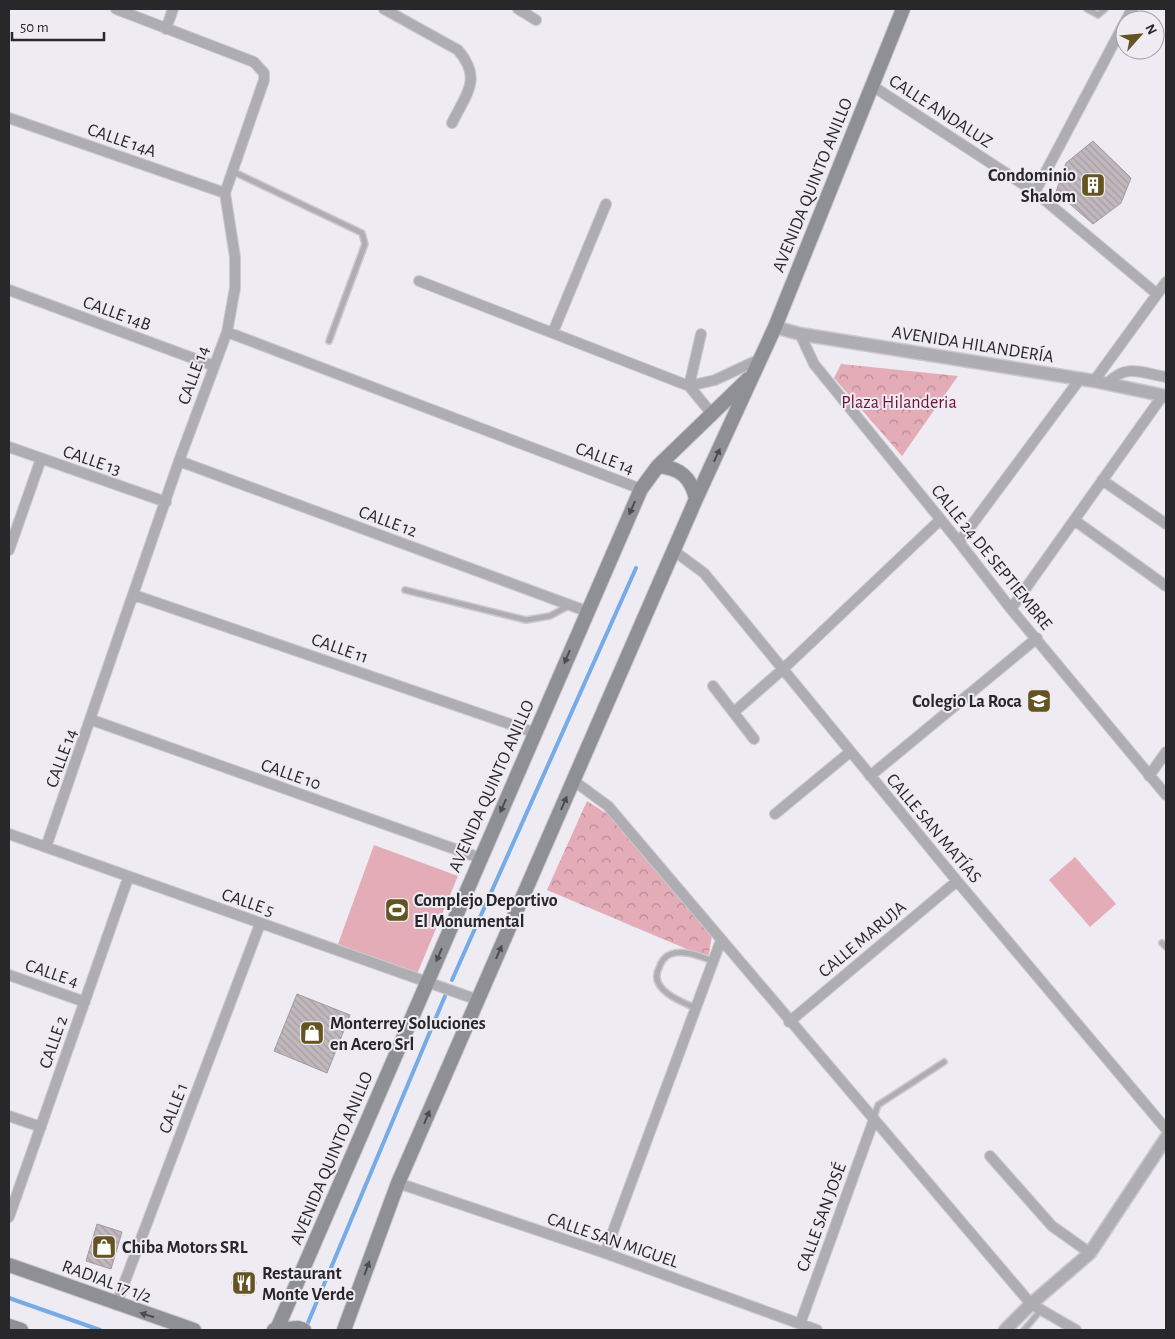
<svg xmlns="http://www.w3.org/2000/svg" width="1175" height="1339" font-family="'Alegreya Sans',sans-serif">
	<style>
		.park { fill: url(#park-crowns) }
		.pitch { fill: #e3acb7 }
		.lines { fill: none; stroke-linecap: round; stroke-linejoin: round }
		.stream { stroke: #75abe7; stroke-width: 4 }
		.building { fill: url(#building-back-hatch); stroke: #a1999f }
		.service-casing { stroke: #cbc8cf; stroke-width: 8 }
		.minor-casing { stroke: #cbc8cf; stroke-width: 12 }
		.tertiary-casing { stroke: #cbc8cf; stroke-width: 15 }
		.secondary-casing { stroke: #cbc8cf; stroke-width: 16 }
		.service { stroke: #aeaeb2; stroke-width: 5 }
		.minor { stroke: #aeaeb2; stroke-width: 10 }
		.tertiary { stroke: #aeaeb2; stroke-width: 12 }
		.secondary { stroke: #8f9096; stroke-width: 14 }
		.oneway { fill: #4c4c50 }
		.labels { text-anchor: middle; stroke-width: 4; stroke-linejoin: round; paint-order: stroke }
		.street-label { font-size: 18px; fill: #28272a; stroke: #efebf3 }
		.poi-label { font-size: 18px; font-weight: bold; fill: #28272a; stroke: #efebf3; text-anchor: start }
		.park-label { font-size: 18px; fill: #751035; stroke: #efebf3 }
	</style>
	<defs>
		<pattern id="park-crowns" width="20" height="18" patternUnits="userSpaceOnUse" patternTransform="scale(1.25)"><rect width="20" height="18" fill="#e3acb7"/><path d="M2 6a3 3 0 1 1 6 0M12 15a3 3 0 1 1 6 0" fill="none" stroke="#b88c95"/></pattern>
		<pattern id="building-back-hatch" width="6" height="6" patternUnits="userSpaceOnUse" patternTransform="scale(1.25)"><rect width="6" height="6" fill="#c0b8bd"/><path d="M-1 5l2 2M0 0l6 6M5-1l2 2" fill="none" stroke="#a59ea3"/></pattern>
	</defs>
	<rect width="100%" height="100%" fill="#efebf3"/>
	<path class="park" d="M841,364L958,376L902,456L834,378Z
		M587,801L615,819L712,936L708,958L547,890Z"/>
	<path class="pitch" d="M374,845L458,876L417,974L338,944Z
		M1075,857L1116,904L1090,927L1049,880Z"/>
	<g class="lines">
		<path class="stream" d="M452,980L636,568
			M9,1298L100,1330
			M307,1325L445,996"/>
	</g>
	<path class="building" d="M1093,141L1131,178L1121,203L1093,224L1056,192L1066,163Z
		M297,994L350,1015L327,1073L274,1051Z
		M97,1224L122,1232L111,1269L86,1261Z
		M232 1283a12 12 0 1 1 24 0a12 12 0 1 1-24 0Z"/>
	<g class="lines">
		<defs>
			<path id="service" d="M1087,9L1098,15L1105,9
				M234,172L362,233L365,244L329,341
				M405,590L526,620L550,616L570,605
				M1162,943L1166,947
				M696,1008C681,1002 648,989 659,968C661,962 665,956 671,954C684,949 701,957 713,961
				M874,1117L878,1105L944,1062
				M1024,1330L1041,1310"/>
			<path id="minor" d="M384,9L458,50C483,79 466,94 452,123
				M518,9L536,20
				M1126,20L1132,9
				M166,29L173,9
				M871,85L1035,192L1157,294
				M9,118L225,193
				M1035,192L1125,22
				M419,281L689,386L715,380L760,359
				M9,290L214,366
				M227,332L641,489
				M553,332L606,204
				M701,334L689,386L712,414
				M800,334L814,364L959,542L1011,609L1166,795
				M1094,381L1166,282
				M1108,383C1126,363 1142,373 1166,377
				M9,447L166,502
				M179,461L586,611
				M1102,480L1166,524
				M1074,520L1166,586
				M959,542L1080,379
				M9,550L41,459
				M674,551L704,573L957,881L1166,1129
				M134,595L536,733
				M1011,609L1163,395
				M713,686L754,739
				M734,712L782,670L940,520
				M92,720L480,858
				M870,776L1037,638
				M1149,776L1166,752
				M574,781L608,806L1031,1304L1076,1330
				M775,814L850,752
				M9,834L478,1000
				M46,847L179,461L227,332L235,288V257L225,193L264,80V73L254,62L116,9
				M9,975L85,1002
				M789,1022L957,881
				M9,1116L41,1127
				M990,1156L1052,1226L1090,1253
				M398,1183L605,1253L817,1330
				M9,1217L128,878
				M605,1253L721,940
				M116,1305L260,924
				M800,1324L873,1122"/>
			<path id="tertiary" d="M775,327L800,334L1094,381L1166,396
				M1005,1330L1031,1304L1090,1253L1166,1138"/>
			<path id="secondary" d="M658,466C680,468 691,477 696,499
				M9,1265L194,1330
				M9,1326L21,1330
				M277,1329L641,489L658,466L748,379
				M274,1330L298,1328L304,1330
				M344,1330L398,1183L696,499L775,327L903,9"/>
		</defs>
		<use href="#service" class="service-casing"/>
		<use href="#minor" class="minor-casing"/>
		<use href="#tertiary" class="tertiary-casing"/>
		<use href="#secondary" class="secondary-casing"/>
		<use href="#service" class="service"/>
		<use href="#minor" class="minor"/>
		<use href="#tertiary" class="tertiary"/>
		<use href="#secondary" class="secondary"/>
	</g>
	<defs><path id="oneway-solid" d="M-6-.8H1V-3.2L6.5 0L1 3.2V.8H-6Z" transform="scale(1.25)"/></defs>
	<g class="oneway">
		<use href="#oneway-solid" transform="translate(717 455) rotate(-65)"/>
		<use href="#oneway-solid" transform="translate(632 508) rotate(114)"/>
		<use href="#oneway-solid" transform="translate(567 657) rotate(113)"/>
		<use href="#oneway-solid" transform="translate(564 803) rotate(-66)"/>
		<use href="#oneway-solid" transform="translate(503 806) rotate(114)"/>
		<use href="#oneway-solid" transform="translate(499 952) rotate(-66)"/>
		<use href="#oneway-solid" transform="translate(439 955) rotate(113)"/>
		<use href="#oneway-solid" transform="translate(427 1117) rotate(-67)"/>
		<use href="#oneway-solid" transform="translate(367 1268) rotate(-70)"/>
		<use href="#oneway-solid" transform="translate(147 1315) rotate(-162)"/>
	</g>
	<defs>
		<symbol id="building-square" viewBox="-11 -11 22 22"><rect x="-9" y="-9" width="18" height="18" rx="4" fill="#655422" stroke="#efebf3"/><path d="M-4-6H4V6H1V3H-1V6H-4ZM-2.5-4.3h1.7v1.8h-1.7ZM.8-4.3h1.7v1.8H.8ZM-2.5-1h1.7V.8h-1.7ZM.8-1h1.7V.8H.8Z" fill="#fff"/></symbol>
		<symbol id="school-square" viewBox="-11 -11 22 22"><rect x="-9" y="-9" width="18" height="18" rx="4" fill="#655422" stroke="#efebf3"/><path d="M0-5L7-2L0 1L-7-2ZM-4 1L0 2.5L4 1V4Q0 6-4 4Z" fill="#fff"/></symbol>
		<symbol id="stadium-square" viewBox="-11 -11 22 22"><rect x="-9" y="-9" width="18" height="18" rx="4" fill="#655422" stroke="#efebf3"/><path d="M0-5a6.5 5 0 1 0 0 10a6.5 5 0 1 0 0-10ZM-3.5-1.8h7v3.6h-7Z" fill="#fff"/></symbol>
		<symbol id="shop-square" viewBox="-11 -11 22 22"><rect x="-9" y="-9" width="18" height="18" rx="4" fill="#655422" stroke="#efebf3"/><path d="M-5-2.5h2.3a2.7 3.5 0 0 1 5.4 0H5L5.5 6h-11ZM-1.5-2.5h3a1.5 2.3 0 0 0-3 0Z" fill="#fff"/></symbol>
		<symbol id="restaurant-square" viewBox="-11 -11 22 22"><rect x="-9" y="-9" width="18" height="18" rx="4" fill="#655422" stroke="#efebf3"/><path d="M-5-6h1v4h1v-4h1v4h1v-4h1v5L-1.5 .5V6h-2V.5L-5-1ZM5-6V6H3V1.5H1.5Q1.5-4 5-6Z" fill="#fff"/></symbol>
	</defs>
	<g fill-rule="evenodd">
		<use href="#building-square" x="1079" y="171" width="28" height="28"/>
		<use href="#school-square" x="1025" y="687" width="28" height="28"/>
		<use href="#stadium-square" x="383" y="896" width="28" height="28"/>
		<use href="#shop-square" x="298" y="1019" width="28" height="28"/>
		<use href="#shop-square" x="90" y="1233" width="28" height="28"/>
		<use href="#restaurant-square" x="230" y="1269" width="28" height="28"/>
	</g>
	<g class="labels">
		<g class="street-label">
			<text transform="translate(941 111) rotate(33)" y="6">CALLE ANDALUZ</text>
			<text transform="translate(122 140) rotate(19)" y="6">CALLE 14A</text>
			<text transform="translate(812 185) rotate(-68)" y="6">AVENIDA QUINTO ANILLO</text>
			<text transform="translate(117 313) rotate(20)" y="6">CALLE 14B</text>
			<text transform="translate(973 344) rotate(9)" y="6">AVENIDA HILANDERÍA</text>
			<text transform="translate(193 375) rotate(-70)" y="6">CALLE 14</text>
			<text transform="translate(605 458) rotate(21)" y="6">CALLE 14</text>
			<text transform="translate(92 460) rotate(19)" y="6">CALLE 13</text>
			<text transform="translate(388 521) rotate(20)" y="6">CALLE 12</text>
			<text transform="translate(992 557) rotate(51)" y="6">CALLE 24 DE SEPTIEMBRE</text>
			<text transform="translate(340 648) rotate(19)" y="6">CALLE 11</text>
			<text transform="translate(61 758) rotate(-70)" y="6">CALLE 14</text>
			<text transform="translate(291 774) rotate(19)" y="6">CALLE 10</text>
			<text transform="translate(491 786) rotate(-66)" y="6">AVENIDA QUINTO ANILLO</text>
			<text transform="translate(934 828) rotate(50)" y="6">CALLE SAN MATÍAS</text>
			<text transform="translate(248 902) rotate(19)" y="6">CALLE 5</text>
			<text transform="translate(862 939) rotate(-40)" y="6">CALLE MARUJA</text>
			<text transform="translate(52 973) rotate(19)" y="6">CALLE 4</text>
			<text transform="translate(53 1042) rotate(-71)" y="6">CALLE 2</text>
			<text transform="translate(173 1108) rotate(-69)" y="6">CALLE 1</text>
			<text transform="translate(331 1158) rotate(-67)" y="6">AVENIDA QUINTO ANILLO</text>
			<text transform="translate(821 1217) rotate(-70)" y="6">CALLE SAN JOSÉ</text>
			<text transform="translate(613 1240) rotate(19)" y="6">CALLE SAN MIGUEL</text>
			<text transform="translate(107 1281) rotate(20)" y="6">RADIAL 17 1/2</text>
		</g>
		<g class="poi-label">
			<text x="1076" y="181" text-anchor="end">Condominio<tspan x="1076" dy="21">Shalom</tspan></text>
			<text x="1022" y="707" text-anchor="end">Colegio La Roca</text>
			<text x="414" y="906">Complejo Deportivo<tspan x="414" dy="21">El Monumental</tspan></text>
			<text x="330" y="1029">Monterrey Soluciones<tspan x="330" dy="21">en Acero Srl</tspan></text>
			<text x="122" y="1253">Chiba Motors SRL</text>
			<text x="262" y="1279">Restaurant<tspan x="262" dy="21">Monte Verde</tspan></text>
		</g>
		<g class="park-label">
			<text x="899" y="408">Plaza Hilanderia</text>
		</g>
	</g>
	<rect width="1175" height="1339" fill="none" stroke="#28272a" stroke-width="20"/>
	<g transform="translate(1140 35) rotate(63)"><circle r="24" fill="#efebf3" stroke="#9f9da3"/>
	<path d="M0-4L9 19L0 12L-9 19Z" fill="#655422"/>
	<text y="-8" font-size="14" font-weight="bold" text-anchor="middle" fill="#28272a">N</text>
	</g>
	<path d="M12 32v8h92v-8" fill="none" stroke="#28272a" stroke-width="2.5"/>
	<text x="20" y="32" font-size="15" fill="#28272a" stroke="#efebf3" stroke-width="4" paint-order="stroke">50 m</text>
</svg>
